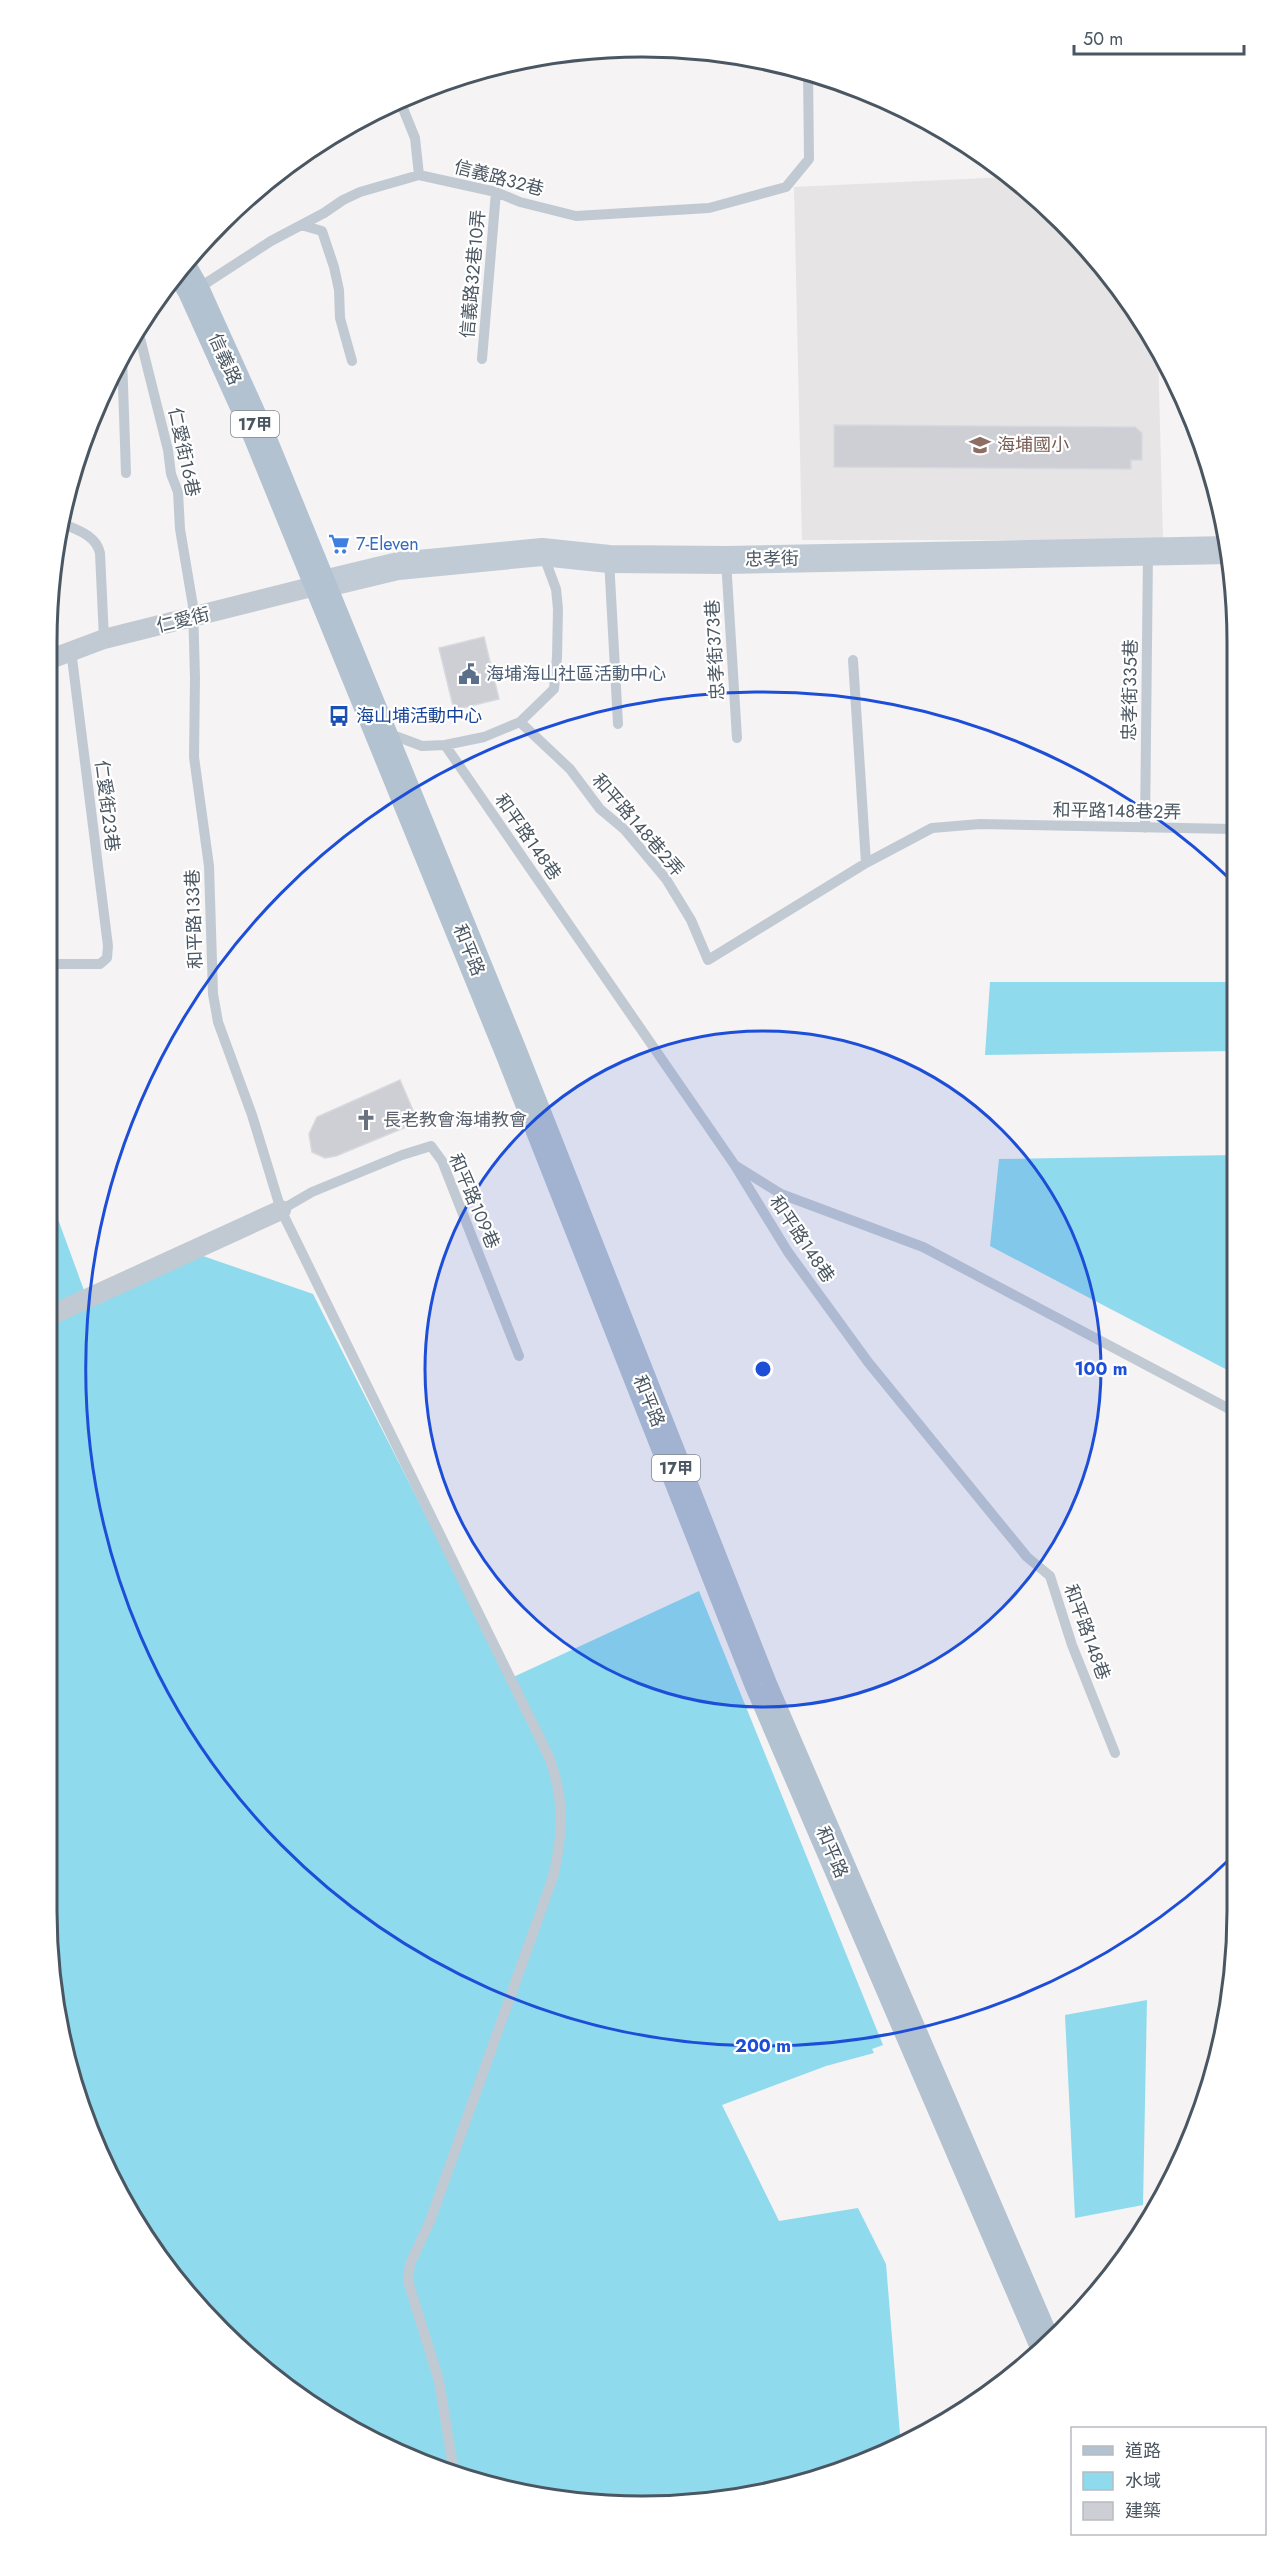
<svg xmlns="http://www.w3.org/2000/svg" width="1284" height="2553" font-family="Jost,'Noto Sans TC',sans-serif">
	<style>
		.education { fill: #e6e4e5 }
		.water { fill: #90daee }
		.building { fill: #cdcfd5; stroke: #d7d9de; stroke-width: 1.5 }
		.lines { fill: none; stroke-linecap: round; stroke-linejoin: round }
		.lane { stroke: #c1cad2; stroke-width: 10 }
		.street { stroke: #c1cad2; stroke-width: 20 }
		.secondary { stroke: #c1cbd6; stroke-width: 28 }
		.primary { stroke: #b3c2d1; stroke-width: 32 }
		.ring { fill: none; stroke: #1d4ed8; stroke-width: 3 }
		.labels { text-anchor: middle; stroke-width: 4.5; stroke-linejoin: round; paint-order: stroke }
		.shield { fill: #fff; stroke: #808990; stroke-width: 1.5 }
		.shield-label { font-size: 16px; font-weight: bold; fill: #4a5661 }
		.street-label { font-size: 18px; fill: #4a5661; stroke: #fff }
		.education-label { font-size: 18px; fill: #785e54; stroke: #fff; text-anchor: start }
		.shop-label { font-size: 18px; fill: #366cbe; stroke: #fff; text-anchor: start }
		.service-label { font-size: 18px; fill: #4e5e75; stroke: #fff; text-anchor: start }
		.transit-label { font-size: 18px; fill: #164399; stroke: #fff; text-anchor: start }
		.worship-label { font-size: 18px; fill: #5b616d; stroke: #fff; text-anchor: start }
		.rim { fill: none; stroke: #4a5661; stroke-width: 3 }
		.centre { fill: #1d4ed8; stroke: #fff; stroke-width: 3 }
		.ring-label { font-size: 18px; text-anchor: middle; font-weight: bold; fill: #1d4ed8; stroke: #fff; stroke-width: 4.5; stroke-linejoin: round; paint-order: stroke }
	</style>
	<rect width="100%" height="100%" fill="#f5f3f3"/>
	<path class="education" d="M1008,177L1034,194L1137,311L1158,351L1163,540H802L794,187Z"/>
	<path class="water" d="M990,982H1234V1051L985,1055Z
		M1234,1155L1235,1374L990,1246L999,1159Z
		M47,1189L89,1304L203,1256L313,1294L509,1679L699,1591L883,2045L872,2049L874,2053L826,2066L722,2105L779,2221L858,2208L886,2264L901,2447L796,2486L719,2501L603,2505L525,2495L414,2461L311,2406L249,2358L170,2274L126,2208L78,2103L58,2027L47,1911Z
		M1147,2000L1143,2205L1075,2218L1065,2015Z"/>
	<path class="building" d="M834,425L1135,427L1142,433V460H1131V469L834,467Z
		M484,637L499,699L454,710L439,648Z
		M400,1080L418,1122L336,1156L325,1158L312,1152L309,1134L317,1117Z"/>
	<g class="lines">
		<path class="lane" d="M400,101L415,138L419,175
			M301,225L322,231L334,267L339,290L340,318L352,361
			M197,289L271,241L324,213L343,200L360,192L419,175L496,192L520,202L576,216L709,208L786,187L809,159L808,71
			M138,330L168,450L171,474L178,492L180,529L193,606L195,678L194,757L209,866L213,994L218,1022L252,1115L281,1210L549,1757C565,1800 563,1834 553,1877L430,2221L410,2264L408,2281L439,2381L454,2473
			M122,356L126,473
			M482,359L496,192
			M61,523C77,530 96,535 100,553L104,639
			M609,559L618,724
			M726,560L737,738
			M853,660L866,863
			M520,722L570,769L600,809L625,830L666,879L691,920L708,960L866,863L932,828L980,824L1233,829
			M390,734L422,746L445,745L484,737L520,722L554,689L557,657L558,609L556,589L543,554
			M445,745L734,1164L788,1252L868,1362L1027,1557L1050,1576L1072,1645L1115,1753
			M1145,828L1148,552
			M47,964H100L107,958L108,946L71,650
			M736,1166L781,1194L923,1247L1235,1412
			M281,1210L312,1192L402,1155L431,1146L442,1161L519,1356"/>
		<path class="street" d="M48,660L104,639L319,585
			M47,1317L281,1210"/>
		<path class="secondary" d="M319,585L398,566L542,552L609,559L726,560L1229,550"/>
		<path class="primary" d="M181,268L194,291L259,435L511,1052L761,1685L1046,2346"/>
	</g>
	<circle cx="763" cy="1369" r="338" fill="#1d4ed8" fill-opacity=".12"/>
	<g class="ring">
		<circle cx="763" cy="1369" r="338"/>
		<path d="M1233 1856A677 677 0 1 1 1233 882"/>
	</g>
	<defs>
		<symbol id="school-bare" viewBox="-9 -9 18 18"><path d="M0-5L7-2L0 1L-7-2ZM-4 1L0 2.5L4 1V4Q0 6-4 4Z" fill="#8d6e63" stroke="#fff" stroke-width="2.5" paint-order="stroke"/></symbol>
		<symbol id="supermarket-bare" viewBox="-9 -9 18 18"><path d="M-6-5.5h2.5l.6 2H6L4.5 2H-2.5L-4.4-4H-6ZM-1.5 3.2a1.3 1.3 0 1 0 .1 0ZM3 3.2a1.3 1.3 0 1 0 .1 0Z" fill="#3f7fe0" stroke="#fff" stroke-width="2.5" paint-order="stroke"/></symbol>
		<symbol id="civic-bare" viewBox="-9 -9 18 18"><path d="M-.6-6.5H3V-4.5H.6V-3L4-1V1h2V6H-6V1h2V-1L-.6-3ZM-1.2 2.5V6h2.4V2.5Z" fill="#5c6f8a" stroke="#fff" stroke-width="2.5" paint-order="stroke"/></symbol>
		<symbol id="bus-bare" viewBox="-9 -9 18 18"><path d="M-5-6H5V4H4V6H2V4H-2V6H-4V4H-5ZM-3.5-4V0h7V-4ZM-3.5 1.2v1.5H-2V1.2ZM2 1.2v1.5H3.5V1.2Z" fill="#1a4fb4" stroke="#fff" stroke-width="2.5" paint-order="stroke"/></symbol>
		<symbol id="church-bare" viewBox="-9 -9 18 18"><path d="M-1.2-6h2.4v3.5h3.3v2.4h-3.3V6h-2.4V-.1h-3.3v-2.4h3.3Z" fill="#6b7280" stroke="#fff" stroke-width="2.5" paint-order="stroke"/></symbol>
	</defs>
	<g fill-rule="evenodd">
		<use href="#school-bare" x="965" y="430" width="30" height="30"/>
		<use href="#supermarket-bare" x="324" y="529" width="30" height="30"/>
		<use href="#civic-bare" x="454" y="659" width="30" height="30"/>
		<use href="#bus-bare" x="324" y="701" width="30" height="30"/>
		<use href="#church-bare" x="351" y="1105" width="30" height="30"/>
	</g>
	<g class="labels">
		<g class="shield">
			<rect x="231" y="411" width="48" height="26" rx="4.5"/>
			<rect x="652" y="1455" width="48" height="26" rx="4.5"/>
		</g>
		<g class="shield-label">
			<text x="255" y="430">17甲</text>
			<text x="676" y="1474">17甲</text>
		</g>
		<g class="street-label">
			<text transform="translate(499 178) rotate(15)" y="6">信義路32巷</text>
			<text transform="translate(473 274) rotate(-85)" y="6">信義路32巷10弄</text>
			<text transform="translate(225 359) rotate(66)" y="6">信義路</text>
			<text transform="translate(184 452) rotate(78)" y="6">仁愛街16巷</text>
			<text transform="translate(772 559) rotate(-1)" y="6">忠孝街</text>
			<text transform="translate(183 620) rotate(-14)" y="6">仁愛街</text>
			<text transform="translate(715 650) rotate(-93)" y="6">忠孝街373巷</text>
			<text transform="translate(1130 690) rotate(-89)" y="6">忠孝街335巷</text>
			<text transform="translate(107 806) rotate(83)" y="6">仁愛街23巷</text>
			<text transform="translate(1117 811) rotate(1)" y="6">和平路148巷2弄</text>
			<text transform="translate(638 825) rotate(49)" y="6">和平路148巷2弄</text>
			<text transform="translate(528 837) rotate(55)" y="6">和平路148巷</text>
			<text transform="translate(194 919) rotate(-92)" y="6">和平路133巷</text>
			<text transform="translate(469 950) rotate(68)" y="6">和平路</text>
			<text transform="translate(474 1201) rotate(67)" y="6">和平路109巷</text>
			<text transform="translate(802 1239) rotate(56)" y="6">和平路148巷</text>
			<text transform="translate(649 1401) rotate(68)" y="6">和平路</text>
			<text transform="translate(1087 1632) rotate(70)" y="6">和平路148巷</text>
			<text transform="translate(832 1852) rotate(67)" y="6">和平路</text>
		</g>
		<g class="education-label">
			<text x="997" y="451">海埔國小</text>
		</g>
		<g class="shop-label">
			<text x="356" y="550">7-Eleven</text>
		</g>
		<g class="service-label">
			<text x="486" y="680">海埔海山社區活動中心</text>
		</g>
		<g class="transit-label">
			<text x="356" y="722">海山埔活動中心</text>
		</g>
		<g class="worship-label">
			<text x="383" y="1126">長老教會海埔教會</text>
		</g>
	</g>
	<path d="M0 0H1284V2553H0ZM642 57H642A585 585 0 0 1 1227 642V1911A585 585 0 0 1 642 2496H642A585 585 0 0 1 57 1911V642A585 585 0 0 1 642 57Z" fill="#fff" fill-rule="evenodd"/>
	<path class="rim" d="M642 57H642A585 585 0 0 1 1227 642V1911A585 585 0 0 1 642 2496H642A585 585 0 0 1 57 1911V642A585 585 0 0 1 642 57Z"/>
	<circle cx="763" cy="1369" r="9" class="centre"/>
	<g class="ring-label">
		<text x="1101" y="1375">100 m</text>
		<text x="763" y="2052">200 m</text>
	</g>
	<rect x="1071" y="2427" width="195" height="108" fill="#ffffff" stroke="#b7bbc0" stroke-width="1.5"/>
	<rect x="1083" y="2446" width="30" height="9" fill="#b3c2d1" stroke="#b7bbc0" stroke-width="1.5"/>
	<text x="1125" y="2457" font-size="18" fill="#4a5661">道路</text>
	<rect x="1083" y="2472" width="30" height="18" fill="#90daee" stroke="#b7bbc0" stroke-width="1.5"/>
	<text x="1125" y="2487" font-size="18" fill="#4a5661">水域</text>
	<rect x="1083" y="2502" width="30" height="18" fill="#cdcfd5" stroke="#b7bbc0" stroke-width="1.5"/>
	<text x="1125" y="2517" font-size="18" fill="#4a5661">建築</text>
	<path d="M1074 45v9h170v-9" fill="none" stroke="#4a5661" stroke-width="3"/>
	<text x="1083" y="45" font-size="18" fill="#4a5661" stroke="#ffffff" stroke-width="4.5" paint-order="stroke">50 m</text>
</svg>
